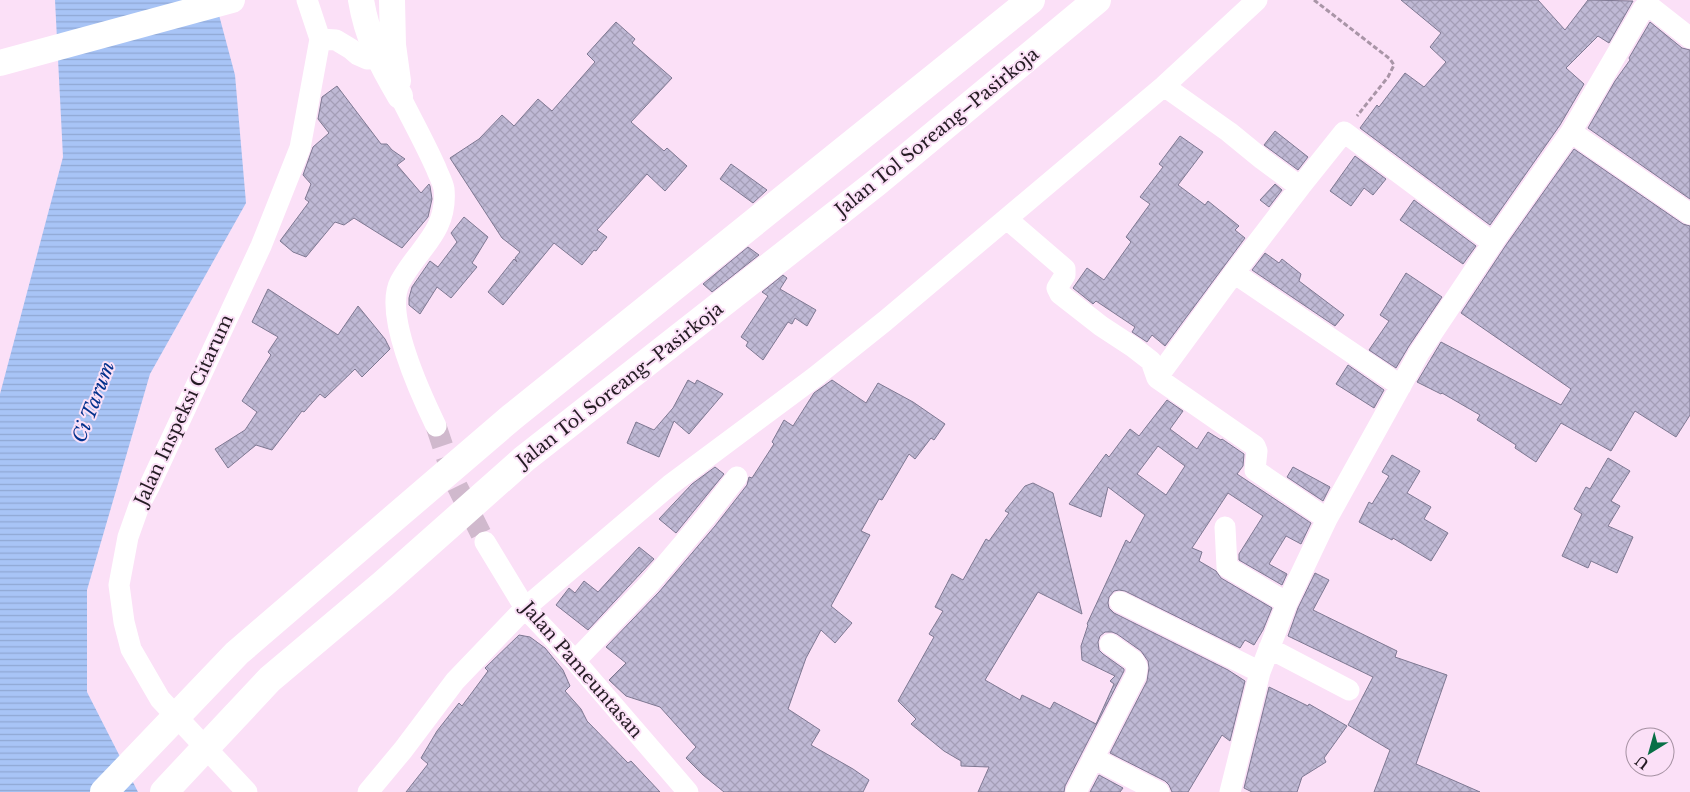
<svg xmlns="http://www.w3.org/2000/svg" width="1690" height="792" font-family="'Libre Baskerville',serif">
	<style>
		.water { fill: url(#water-rules) }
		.building { fill: url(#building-cross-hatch); stroke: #7e7892; fill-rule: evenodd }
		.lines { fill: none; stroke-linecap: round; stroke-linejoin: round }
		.minor-tunnel { stroke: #d0b9cd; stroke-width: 21; stroke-dasharray: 21 11; stroke-linecap: butt }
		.path { stroke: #a995a7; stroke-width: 3; stroke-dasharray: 5 2.5; stroke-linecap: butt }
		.minor { stroke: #fff; stroke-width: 21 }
		.major { stroke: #fff; stroke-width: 26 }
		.highway { stroke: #fff; stroke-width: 28 }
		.labels { text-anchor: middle; stroke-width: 4; stroke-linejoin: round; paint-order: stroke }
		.street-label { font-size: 18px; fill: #241b23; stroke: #fbe0f7 }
		.water-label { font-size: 19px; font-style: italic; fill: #02318c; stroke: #fbe0f7 }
	</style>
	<defs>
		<pattern id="water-rules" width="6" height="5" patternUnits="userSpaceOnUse" patternTransform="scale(1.25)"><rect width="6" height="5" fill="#a8c4f6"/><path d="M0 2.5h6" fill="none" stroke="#90a8d3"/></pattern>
		<pattern id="building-cross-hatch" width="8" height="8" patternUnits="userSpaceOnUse" patternTransform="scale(1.25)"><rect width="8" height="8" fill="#bfb9d5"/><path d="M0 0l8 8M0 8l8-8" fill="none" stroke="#a49eb7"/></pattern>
	</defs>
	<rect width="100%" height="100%" fill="#fbe0f7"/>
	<path class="water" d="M55,0H215L235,75L246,203L150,374L87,590V692L138,792H0V394L63,157Z"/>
	<path class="building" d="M1401,0H1538L1565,30L1588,0L1633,1L1609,43L1598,36L1566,68L1584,84L1560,125L1490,225L1360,128L1377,105L1379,107L1405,73L1424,87L1446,62L1430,47L1441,33Z
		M616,22L635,39L632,43L672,78L631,122L664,151L667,148L687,166L665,191L647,174L597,230L607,237L596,251L594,250L582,265L554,243L503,305L488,292L514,259L517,262L515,258L520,252L502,238L450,158L479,139L502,115L514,126L538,99L552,111L595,62L587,54Z
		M1650,22L1682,48L1690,50V199L1588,128L1615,81L1630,60L1629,58Z
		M337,86L381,144H387L392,150L405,159L397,165L421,193L429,184L430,186L432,199L428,217L402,248L354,218L344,225L335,222L306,257L293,252L280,241L309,202L305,199L311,184L303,175L313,147L329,133L318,119L322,97Z
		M1275,131L1308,157L1298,170L1264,145Z
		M1180,136L1203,152L1178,185L1205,205L1208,201L1239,226L1235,230L1245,238L1165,346L1152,335L1147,342L1132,332L1135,327L1096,301L1093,304L1073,288L1087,268L1104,280L1131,242L1126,237L1150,204L1140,197L1163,167L1159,164Z
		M1574,149L1683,224L1690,226V415L1676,437L1635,411L1611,451L1561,423L1536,462L1515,448L1516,445L1477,420L1480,415L1442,393L1441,394L1417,382L1441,342L1561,405L1571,389L1461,313L1506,245Z
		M1355,156L1386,179L1373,195L1364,188L1351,206L1330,191Z
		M731,164L767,190L753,203L720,179Z
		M1275,184L1282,190L1269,207L1260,200Z
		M1414,200L1476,246L1463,264L1400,220Z
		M464,217L488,237L472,263L477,267L451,298L437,287L420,314L409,305V298L412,287L430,261L438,267L457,242L451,233Z
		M748,247L759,255L712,292L703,284Z
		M1265,253L1279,263L1282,259L1301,274L1299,281L1344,315L1335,326L1252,270Z
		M1406,273L1442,297L1409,346L1396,368L1369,350L1389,321L1380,315Z
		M783,275L787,278L780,289L816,310L807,326L795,318L792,324L788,322L763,360L746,346L748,342L741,337L768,296L762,292Z
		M268,289L338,335L358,306L385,339L390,349L362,377L355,369L325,398L320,394L304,412L302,411L272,450L256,445L228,468L215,449L245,430L257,412L242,401L271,355L268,352L278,337L252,322Z
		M1348,365L1384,390L1374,408L1336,384Z
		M688,380L695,384L697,380L723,394L689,434L674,421L659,457L627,443L636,422L654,430L673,408Z
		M832,380L866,403L878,383L913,402L945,424L934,440L931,438L915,459L909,454L882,500L879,499L861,531L870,535L831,606L852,623L835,643L821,630L806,658L788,709L820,730L811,745L853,769L869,780L863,792H724L703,775L686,758L696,747L660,707L626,696L609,680L626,663L606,647L659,592L715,526L747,485L749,477L752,478L774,444L772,442L784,420L793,426L814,393Z
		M1167,400L1183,411L1170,429L1197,449L1208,432L1221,440L1222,439L1244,454L1243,466L1237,474L1311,523L1301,544L1286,536L1269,564L1287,574L1282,585L1239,560V554L1263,516L1228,493L1192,548L1202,552L1199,561L1216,571L1221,578L1272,608L1263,630L1254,645L1245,640L1240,648L1125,591L1119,590L1114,591L1109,597L1108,603L1109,608L1114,613L1228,670L1245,681L1230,741L1222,735L1188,792H1172L1169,785L1165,781L1110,753L1147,681L1149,668L1148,661L1141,651L1117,634L1112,632H1105L1100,636L1098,642L1099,650L1103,654L1124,669V671L1065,786L1064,792H978L989,767L961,766V761L944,751L911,724L916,719L898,701L934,637L929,634L943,611L935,607L952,574L963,580L986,539L989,541L1009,513L1005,511L1025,486L1033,483L1053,493L1082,614L1038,592L985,680L1020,700L1022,695L1050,709L1054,702L1096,724L1114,684L1110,681L1115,676L1082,660L1081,646L1088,625L1087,624L1126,540L1130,543L1145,515L1108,487L1101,517L1069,504L1106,454L1109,457L1130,429L1139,436ZM1158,446L1185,466L1166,495L1137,474Z
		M1392,455L1420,471L1407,493L1431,507L1424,519L1448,533L1431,561L1393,538L1392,540L1359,522L1369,502L1372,504L1389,476L1382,472Z
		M1608,458L1630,471L1611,501L1620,506L1608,526L1633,537L1617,573L1591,561L1588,568L1562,556L1582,514L1574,509L1586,487L1590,489Z
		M715,467L724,474L676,533L659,519L692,484Z
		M1293,467L1330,487L1323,501L1287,477Z
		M639,547L654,559L588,630L556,605L569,588L575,593L584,581L598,592Z
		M1315,573L1329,580L1313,610L1397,651L1395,657L1447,675L1416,764L1480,792H1374L1390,750L1348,725L1373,677L1288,636L1298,608Z
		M519,635L530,637L545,648L563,670L570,686L565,691L581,709L587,721L628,763L631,761L660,792H406L428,764L421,758L437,731L459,703L462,706L488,671L485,668Z
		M1269,687L1308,706L1309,704L1347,726L1324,758L1326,762L1302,777L1297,792H1252L1244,788Z
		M1099,775L1123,788L1120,792H1090Z"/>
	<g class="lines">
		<path class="minor-tunnel" d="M436,426L454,480L485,542"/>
		<path class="path" d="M1314,0L1390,59L1394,65L1388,77L1357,116"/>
		<path class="minor" d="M320,39L336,40L351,49L358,55L367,59L394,58
			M1164,86L1229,132L1262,159L1300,187L1234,273L1401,386
			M400,96C412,120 425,143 436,168C438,174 443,182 444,189C448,232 418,248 400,282C383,314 421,395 436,426
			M1571,132L1690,214
			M1300,187L1344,132L1493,243
			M1007,219L1065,269V275L1057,288L1060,294L1101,326L1133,347L1151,361L1157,378L1255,446L1257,451L1255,470L1327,519
			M1157,378L1234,273
			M1225,527L1227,567L1287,603
			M485,542L525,608L575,661L688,792
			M1120,602L1260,672
			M1269,648L1349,690
			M575,661L649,584L705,518L737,477
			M1093,758L1159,792
			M247,792L160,699L131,649L124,622L119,585L128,537L139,506L149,487L261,246L300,148L320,39L307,0
			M368,792L403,750L455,681L525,608L670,485L815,377L885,321L1164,86L1257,0
			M1076,792L1136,675L1137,667L1134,661L1110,644
			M1230,792L1260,672L1287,603L1327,519L1419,353L1496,238L1571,132L1643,9L1645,7L1652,8L1690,38"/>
		<path class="major" d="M361,0C367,37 381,64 400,96
			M392,0L393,45L398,81
			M0,63L232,0"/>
		<path class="highway" d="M104,792L237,653L379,531L512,417L1031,0
			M164,792L270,679L383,584L524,459L876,183L1097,0"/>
	</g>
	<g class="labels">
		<g class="street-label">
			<text transform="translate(937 132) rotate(-39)" y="6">Jalan Tol Soreang–Pasirkoja</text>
			<text transform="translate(620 385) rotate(-38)" y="6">Jalan Tol Soreang–Pasirkoja</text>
			<text transform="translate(184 410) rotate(-65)" y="6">Jalan Inspeksi Citarum</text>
			<text transform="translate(582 670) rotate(49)" y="6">Jalan Pameuntasan</text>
		</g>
		<g class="water-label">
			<text transform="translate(93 402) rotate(-69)" y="7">Ci Tarum</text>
		</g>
	</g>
	<g transform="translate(1650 752) rotate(217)"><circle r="24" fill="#fbe0f7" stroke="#a591a2"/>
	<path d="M0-4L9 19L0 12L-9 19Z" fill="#086f46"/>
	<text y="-8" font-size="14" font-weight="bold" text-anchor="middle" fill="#241b23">U</text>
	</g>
</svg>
